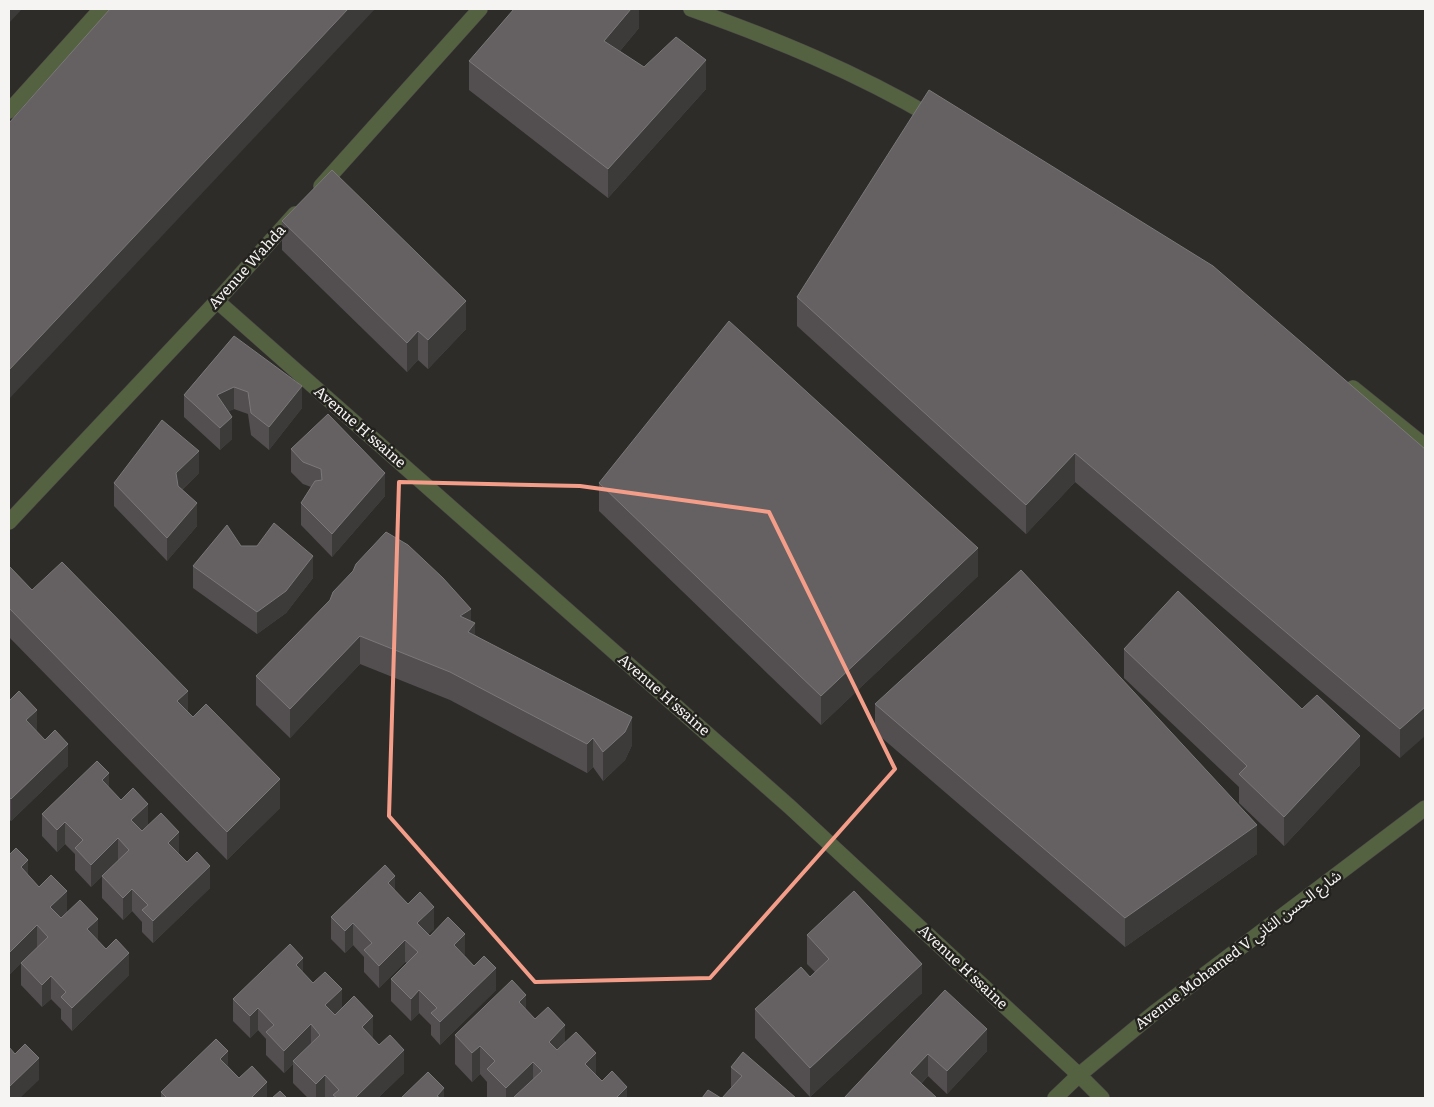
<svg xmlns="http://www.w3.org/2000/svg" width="1434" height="1107" font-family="Literata,'Noto Sans Arabic',serif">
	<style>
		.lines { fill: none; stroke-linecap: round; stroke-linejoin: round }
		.minor-casing { stroke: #4a4845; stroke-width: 16 }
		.tertiary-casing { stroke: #4a4845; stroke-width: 16 }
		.minor { stroke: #546242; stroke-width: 15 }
		.tertiary { stroke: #546242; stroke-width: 15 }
		.wall { fill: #534f51 }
		.shaded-wall { fill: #3d3a3a }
		.building { fill: #656162; stroke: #7b7879 }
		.marked { fill: none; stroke: #f49e8a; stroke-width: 4; stroke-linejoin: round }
		.labels { text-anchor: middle; stroke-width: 5; stroke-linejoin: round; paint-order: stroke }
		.street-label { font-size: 15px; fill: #f5f4f2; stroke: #24221f }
	</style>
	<rect width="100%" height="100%" fill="#2e2c29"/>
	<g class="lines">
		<defs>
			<path id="minor" d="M691,9C778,40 855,72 934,118
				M9,111L101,9
				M321,186L480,9
				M217,301L790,807L1079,1075L1154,1013L1425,808
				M1353,388L1425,446
				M9,522L217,301L295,214"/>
			<path id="tertiary" d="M1055,1098L1079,1075L1102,1098"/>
		</defs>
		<use href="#minor" class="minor-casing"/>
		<use href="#tertiary" class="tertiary-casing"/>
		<use href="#minor" class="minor"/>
		<use href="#tertiary" class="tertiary"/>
	</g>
	<path class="wall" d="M639,9V28L620,51L644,67L706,89L608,198L469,90V61Z
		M282,221L466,329L428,369L418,360L407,372L282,250Z
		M797,297L1425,449L1400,758L1075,482L1026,534L797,326Z
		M234,336L302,408L269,450L251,435L248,414L234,409L229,411L232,439L220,450L184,417V395Z
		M291,449L385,496L332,557L301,525V503L311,487L303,484L291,472Z
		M199,473L182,490L197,526L167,561L114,506V483Z
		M599,483L978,576L821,725L599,511Z
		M241,546L313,578L286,613L257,634L193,588V566Z
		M9,566L32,590L188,712L280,808L227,860L9,637Z
		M330,600L471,621L475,635L632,745L625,760L603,781L593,767L587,773L450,700L360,664L290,738L256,705V676Z
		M1124,649L1360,765L1284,846L1239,803V787L1124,678Z
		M9,701L68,766L11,821L9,819Z
		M875,704L1257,854L1125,947L875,732Z
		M109,788L121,800L179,854L210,888L153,943L142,932V922L132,911L123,920L102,898V876L91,887L75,870V854L65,844L57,852L42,836V814Z
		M9,855L39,887L98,941L129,975L72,1031L61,1019V1009L51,999L42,1007L21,985V963L10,974L9,973Z
		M395,891L408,904L434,929L428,934L430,936L465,956L496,990L440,1045L431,1035V1025L419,1013L411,1021L391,1001V979L407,963L405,962L379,988L364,972V957L353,945L345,953L331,939V917Z
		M807,935L922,993L810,1097L755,1038V1009L810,977L815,972L807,964Z
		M303,973L313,983L342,1008L373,1039L404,1073L378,1098H308L293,1083V1064L284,1073L266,1055V1039L258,1030L250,1038L233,1021V999Z
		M945,990L987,1051L947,1094L928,1076L921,1084L844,1098Z
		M526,1010L535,1019L565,1042L602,1081L627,1098H487V1082L480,1074L472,1082L455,1064V1035Z
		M228,1066L239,1078L267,1098H161V1092Z
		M731,1067L796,1098L731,1088Z"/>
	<path class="shaded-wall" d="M9,9H22L9,23Z
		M348,9H375L9,399V370Z
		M631,9H639V28L604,70V41Z
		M706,60V89L608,198V169Z
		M466,301V329L428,369V340Z
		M418,331V360L407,372V343Z
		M302,386V408L269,450V427Z
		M234,387V409L217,417V395Z
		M232,417V439L220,450V428Z
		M199,451V473L176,495V473Z
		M1075,453V482L1026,534V505Z
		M385,473V496L332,557V534Z
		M197,503V526L167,561V538Z
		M978,548V576L821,725V696Z
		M313,556V578L286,613L257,634V612Z
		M471,609V628L475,623V652L460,616Z
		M360,636V664L290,738V709Z
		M188,691V719L177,701Z
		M1425,707V736L1400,758V729Z
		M37,710V732L26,720Z
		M632,717V745L625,760L603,781V752Z
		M1360,736V765L1284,846V817Z
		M593,738V767L587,773V744Z
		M68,744V766L11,821V799Z
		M109,773V796L102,780Z
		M280,779V808L227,860V832Z
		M148,804V826L131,842V820Z
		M65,822V844L57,852V830Z
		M1257,825V854L1125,947V918Z
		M179,832V854L168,843Z
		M118,838V861L91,887V865Z
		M28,860V883L21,867Z
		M210,866V888L153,943V921Z
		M395,876V898L388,883Z
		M132,889V911L123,920V898Z
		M67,891V913L50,929V907Z
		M434,907V929L417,945V923Z
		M98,919V941L87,929Z
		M353,923V945L345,953V931Z
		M37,925V948L10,974V952Z
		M465,934V957L454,945Z
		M405,940V962L379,988V966Z
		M129,953V975L72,1031V1008Z
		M303,958V980L296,965Z
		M922,964V993L810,1097V1068Z
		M496,968V990L440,1045V1022Z
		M51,976V999L42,1007V985Z
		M342,989V1011L325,1027V1005Z
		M419,990V1013L411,1021V999Z
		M526,995V1023L519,1002Z
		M258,1008V1030L250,1038V1016Z
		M373,1016V1039L362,1027Z
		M311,1024V1047L293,1061V1064L284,1073V1051Z
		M565,1025V1054L549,1070V1042Z
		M987,1029V1051L947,1094V1071Z
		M480,1046V1074L472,1082V1053Z
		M404,1050V1073L378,1098H355Z
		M228,1051V1073L220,1059Z
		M596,1053V1082L585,1064Z
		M928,1054V1076L910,1095V1073Z
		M39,1058V1080L20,1098H9V1087Z
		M533,1062V1091L514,1097V1098H506V1088Z
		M325,1075V1098H316V1084Z
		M267,1082V1098H251Z
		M627,1087V1098H616Z
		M444,1088V1098H437V1096Z"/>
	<path class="building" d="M110,9H348L9,370V123Z
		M514,9H631L604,41L644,67L676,37L706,60L608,169L469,61Z
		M929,90L1213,266L1425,449V707L1400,729L1075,453L1026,505L797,297Z
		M332,170L466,301L428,340L418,331L407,343L282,221Z
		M729,321L978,548L821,696L599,483Z
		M234,336L302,386L269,427L251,413L248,392L234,387L217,395L232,417L220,428L184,395Z
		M328,414L385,473L332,534L301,503L315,481L322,480L321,469L303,462L291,449Z
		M162,420L199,451L176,473L178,486L197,503L167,538L114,483Z
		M274,523L313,556L286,591L257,612L193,566L227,525L241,546H257Z
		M386,532L408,545L443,578L471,609L460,616L475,623L468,632L632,717L625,732L603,752L593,738L587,744L450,672L360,636L290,709L256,676L330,600L333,592L353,571L356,564Z
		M62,562L188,691L177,701L193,717L206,704L280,779L227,832L9,608V566L32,590Z
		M1021,570L1257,825L1125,918L875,704Z
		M1178,591L1302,709L1317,695L1360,736L1284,817L1239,774L1247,766L1124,649Z
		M19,691L37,710L26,720L45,740L55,730L68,744L11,799L9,797V701Z
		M97,761L109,773L102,780L121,800L133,788L148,804L131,820L142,831L161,813L179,832L168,843L187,862L197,852L210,866L153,921L142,910L148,905L132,889L123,898L102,876L129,850L118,838L91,865L75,848L83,840L65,822L57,830L42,814Z
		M16,848L28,860L21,867L39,887L51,875L67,891L50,907L61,918L80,900L98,919L87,929L106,949L116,939L129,953L72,1008L61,997L66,992L51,976L42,985L21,963L48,937L37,925L10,952L9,950V855Z
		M385,865L395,876L388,883L408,904L420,892L434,907L417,923L430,936L448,917L465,934L454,945L474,966L484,956L496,968L440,1022L431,1013L437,1008L419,990L411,999L391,979L418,952L405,940L379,966L364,950L372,943L353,923L345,931L331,917Z
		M854,891L922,964L810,1068L755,1009L801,967L810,977L829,959L807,935Z
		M290,944L303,958L296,965L313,983L325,972L342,989L325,1005L335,1015L354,996L373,1016L362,1027L379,1045L390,1035L404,1050L355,1098H337L333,1095L339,1090L325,1075L316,1084L293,1061L320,1035L311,1024L284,1051L266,1032L274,1025L258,1008L250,1016L233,999Z
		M512,980L526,995L519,1002L535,1019L548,1007L565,1025L549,1042L557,1050L576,1032L596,1053L585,1064L602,1081L612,1071L627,1087L616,1098H515L514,1097L542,1071L533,1062L506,1088L487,1069L495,1061L480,1046L472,1053L455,1035Z
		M945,990L987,1029L947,1071L928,1054L910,1073L937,1098H844Z
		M216,1039L228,1051L220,1059L239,1078L252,1066L267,1082L251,1098H167L161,1092Z
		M25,1044L39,1058L9,1087V1047L15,1054Z
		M743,1052L796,1098H722L742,1076L731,1067Z
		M428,1072L444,1088L437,1096L440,1098H401Z
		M708,1090L721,1098H702Z
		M280,1091L287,1098H272Z"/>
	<path class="marked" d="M399,482L580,486L769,512L895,769L710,978L535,982L389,816Z"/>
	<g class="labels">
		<g class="street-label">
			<text transform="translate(247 267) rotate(-48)" y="5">Avenue Wahda</text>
			<text transform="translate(360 427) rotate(41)" y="5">Avenue H'ssaine</text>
			<text transform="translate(664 695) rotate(41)" y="5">Avenue H'ssaine</text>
			<text transform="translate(1238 950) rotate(-37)" y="5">Avenue Mohamed V شارع الحسن الثاني</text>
			<text transform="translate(963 967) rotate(43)" y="5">Avenue H'ssaine</text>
		</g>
	</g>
	<rect width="1434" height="1107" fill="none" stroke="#f5f4f2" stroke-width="20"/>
</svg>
